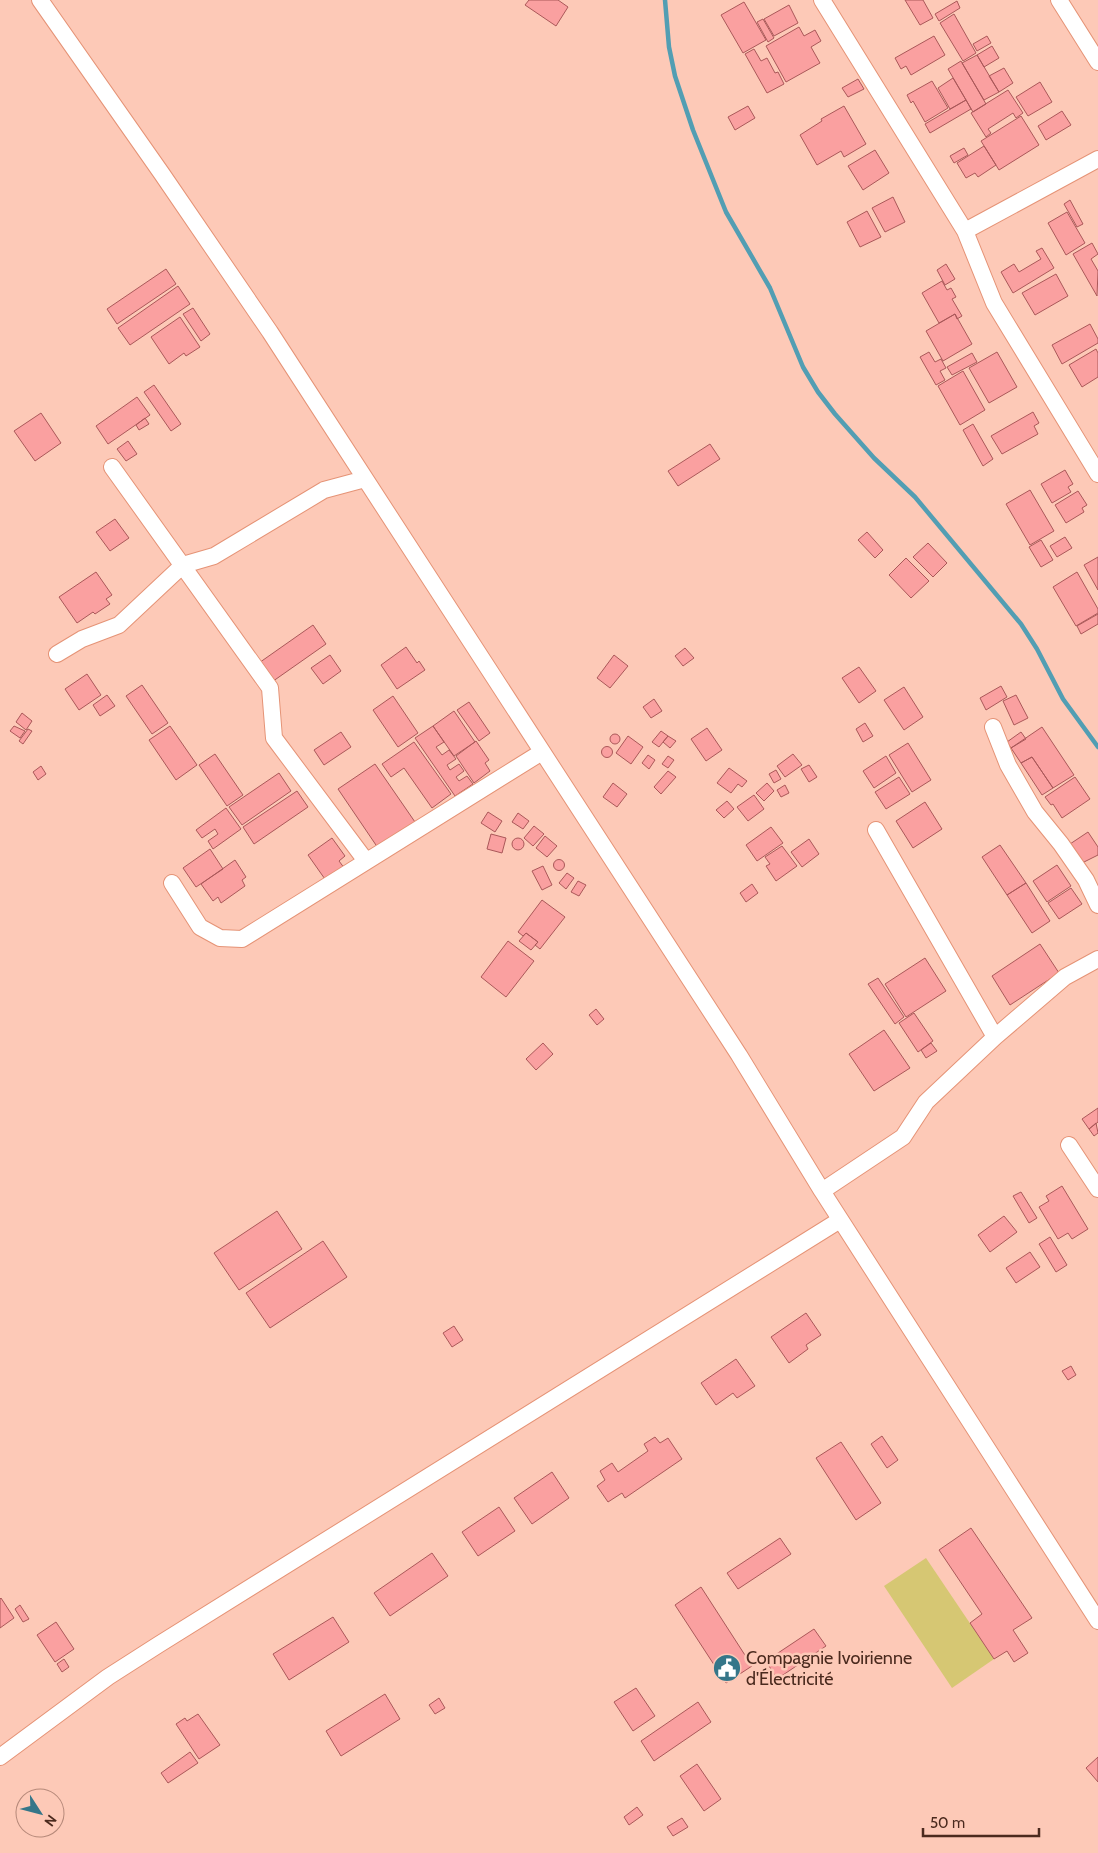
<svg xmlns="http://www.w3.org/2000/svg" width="1098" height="1853" font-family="Cabin,sans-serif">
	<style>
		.green { fill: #d6c773 }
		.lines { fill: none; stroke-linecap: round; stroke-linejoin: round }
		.stream { stroke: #529eb3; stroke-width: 4.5 }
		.building { fill: #faa0a0; stroke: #aa5859 }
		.minor-casing { stroke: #e59376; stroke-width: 18 }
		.minor { stroke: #fff; stroke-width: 16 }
		.labels { text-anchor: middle; stroke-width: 5; stroke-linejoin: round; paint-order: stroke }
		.poi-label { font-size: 18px; fill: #4b2a1e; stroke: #fdc9b7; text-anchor: start }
	</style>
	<rect width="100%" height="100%" fill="#fdc9b7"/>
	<path class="green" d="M926,1558L994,1659L952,1688L884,1586Z"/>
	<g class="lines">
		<path class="stream" d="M665,0L669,47L675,76L693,130L726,212L770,288L803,367L818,392L835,414L874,458L915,497L1021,624L1037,649L1063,699L1098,747"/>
	</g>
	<path class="building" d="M529,0H558L568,7L556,26L525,5Z
		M905,0H923L933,18L920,25Z
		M957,1L960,8L939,21L935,14Z
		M744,2L766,40L743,53L721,15Z
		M789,5L798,23L774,36L764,19Z
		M954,14L976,53L963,61L940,23Z
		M763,19L774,38L768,42L757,22Z
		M799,27L804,36L815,30L821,41L811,47L820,63L786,82L766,46Z
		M934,36L945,55L911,75L906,66L901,69L895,58Z
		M987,36L991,43L977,51L973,44Z
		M992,46L999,58L984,67L977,55Z
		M754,49L761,61L767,58L775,73L778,72L784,84L767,93L745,54Z
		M977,55L999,92L984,100L962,63Z
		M961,61L986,104L973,112L948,69Z
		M1004,68L1013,83L999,92L989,76Z
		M953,78L966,100L950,109L938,88Z
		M858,79L864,89L848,97L842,88Z
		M932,81L948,108L925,122L913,101L911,103L907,95Z
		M1040,82L1052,102L1028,116L1016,97Z
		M1008,90L1023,113L1016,118L1013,113L988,129L991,133L986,137L971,113Z
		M966,100L971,109L930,133L925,124Z
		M748,106L755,118L735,130L728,117Z
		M844,106L866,144L844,157L841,151L817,165L800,135L822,121L821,119Z
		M1062,111L1071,125L1046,140L1038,126Z
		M1021,116L1039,145L999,170L981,141Z
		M984,146L996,165L978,177L975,173L966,178L957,163Z
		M964,148L968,155L954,163L950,156Z
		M875,150L889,173L863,190L848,166Z
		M893,197L905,222L885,232L872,208Z
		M1070,200L1083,224L1077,227L1064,204Z
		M867,211L881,237L860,247L847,222Z
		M1067,212L1085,243L1066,255L1048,223Z
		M1092,243L1098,254L1091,259L1098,271L1097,296L1073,254Z
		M1042,248L1054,268L1013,293L1001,272L1014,264L1019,272L1041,259L1036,251Z
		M946,264L955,279L945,285L937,270Z
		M166,269L176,284L117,324L107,309Z
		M1056,274L1068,296L1035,315L1022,293Z
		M942,281L947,290L951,288L956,297L952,299L962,316L957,319L955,314L939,323L922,293Z
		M178,286L190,304L130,345L118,328Z
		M193,308L210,334L201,341L183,314Z
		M955,314L972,344L943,361L926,331Z
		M180,317L200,347L186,356L184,353L169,364L151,337Z
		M1090,324L1098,339V343L1062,364L1052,345Z
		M1096,349L1098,353V377L1082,387L1069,365Z
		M929,352L935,362L941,359L946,368L940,371L945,380L936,385L920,357Z
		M997,352L1017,387L989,403L969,368Z
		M972,353L977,362L952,375L947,367Z
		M963,371L985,410L960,425L938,386Z
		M154,385L181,424L171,431L144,392Z
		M137,397L150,415L108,444L96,426Z
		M1033,412L1039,423L1034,426L1038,434L1002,454L991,436Z
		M41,413L61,443L35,461L14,431Z
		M145,418L149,424L139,430L136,425Z
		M973,424L993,459L983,466L963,430Z
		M128,441L137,454L126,461L117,449Z
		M710,444L720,459L678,486L668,471Z
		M1065,470L1073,484L1068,487L1071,492L1052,503L1041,484Z
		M1030,490L1054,531L1030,545L1006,504Z
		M1078,491L1087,505L1082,508L1084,512L1066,523L1055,505Z
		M115,519L129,538L110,551L96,532Z
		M867,532L883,550L875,558L858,540Z
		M1065,537L1072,548L1057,557L1050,546Z
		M1041,540L1053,560L1041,567L1029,547Z
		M928,543L947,563L933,577L913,557Z
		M1098,557V590L1084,565Z
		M906,558L929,581L911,598L889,575Z
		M96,572L112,595L106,599L110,604L95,614L93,612L77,623L59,597Z
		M1077,572L1098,609V613L1076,626L1053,587Z
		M1098,614V624L1081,634L1077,626Z
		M313,625L326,644L269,684L256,665Z
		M406,647L417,663L419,661L425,670L397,689L381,665Z
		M685,648L694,658L683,666L675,656Z
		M330,655L341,671L323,684L311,668Z
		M614,655L628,666L610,688L597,678Z
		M859,667L876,691L859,703L842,678Z
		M87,674L101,695L79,710L65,689Z
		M142,685L168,723L152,734L126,696Z
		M1001,686L1007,697L986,710L980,698Z
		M904,687L923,717L904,730L884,700Z
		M107,695L115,706L100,716L93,705Z
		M1016,695L1028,718L1014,725L1003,701Z
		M393,696L418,733L398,747L373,710Z
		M654,699L662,711L651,718L643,707Z
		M469,702L490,733L479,741L457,710Z
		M454,711L475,742L454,756L433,726Z
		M22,713L32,721L26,730L16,722Z
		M865,723L873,736L863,742L856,729Z
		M14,726L25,731L20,738L10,731Z
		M170,726L197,765L176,780L149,740Z
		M433,726L444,742L436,747L442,755L449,750L456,759L447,765L450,770L459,764L464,771L456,777L459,781L467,776L473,784L455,796L415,738Z
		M1042,727L1074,775L1053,788L1032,757L1021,763L1011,748Z
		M707,728L722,750L706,761L691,739Z
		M28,729L32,731L23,744L19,741Z
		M661,731L668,736L659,747L652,742Z
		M341,732L351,747L324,765L314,750Z
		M1021,732L1026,739L1011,748L1007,742Z
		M610 739a5 5 0 1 1 10 0a5 5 0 1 1-10 0Z
		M628,736L643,747L631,764L616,753Z
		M668,736L676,741L670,748L663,742Z
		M476,741L489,760L485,763L490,771L474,783L456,756Z
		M414,742L451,794L432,808L404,768L391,777L382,764Z
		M908,743L931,780L912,792L889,755Z
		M601.5 752a5.5 5.5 0 1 1 11 0a5.5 5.5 0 1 1-11 0Z
		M215,754L243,795L227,806L199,765Z
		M793,754L802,765L785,777L777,766Z
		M648,755L655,760L649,769L642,763Z
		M668,756L674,760L668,768L662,764Z
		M886,756L896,773L874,788L863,771Z
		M1032,757L1053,788L1042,795L1021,763Z
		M375,764L415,822L378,848L338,789Z
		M809,765L817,777L809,782L801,769Z
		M41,766L46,774L38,780L33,772Z
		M729,768L747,781L742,787L738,784L731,793L717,783Z
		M776,770L781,779L774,783L769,774Z
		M668,771L676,777L661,794L654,787Z
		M279,773L291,791L242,825L229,807Z
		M899,777L910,794L886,809L875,792Z
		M1075,777L1090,799L1062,818L1053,804L1051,805L1045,797Z
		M613,783L627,794L617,807L603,797Z
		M767,783L774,791L764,801L756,793Z
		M785,785L789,793L781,797L777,790Z
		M297,791L308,807L254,844L243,827Z
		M754,795L764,809L748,821L737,807Z
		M727,801L734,809L724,818L716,810Z
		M925,802L942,829L913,848L896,821Z
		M226,808L241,829L213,849L208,841L218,834L215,829L202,838L196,830Z
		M488,812L502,821L495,832L481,823Z
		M518,813L529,821L523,829L512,822Z
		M534,826L544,834L533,846L524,838Z
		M771,827L783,843L757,861L746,845Z
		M1088,832L1098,847V855L1082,863L1070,844Z
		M491,834L506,838L502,853L487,849Z
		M545,836L557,846L547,857L536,848Z
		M332,838L345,856L339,861L345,869L327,882L308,855Z
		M512 844a6 6 0 1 1 12 0a6 6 0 1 1-12 0Z
		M809,839L819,854L802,867L791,852Z
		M1000,845L1026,883L1007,895L982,857Z
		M782,846L797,866L776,881L766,866L770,864L765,857Z
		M210,849L223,869L196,887L183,868Z
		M553.5 865a5.5 5.5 0 1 1 11 0a5.5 5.5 0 1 1-11 0Z
		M235,860L246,877L242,880L245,886L221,903L218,897L213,901L201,884Z
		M1057,865L1071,886L1047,902L1033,881Z
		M543,866L552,885L542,890L532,871Z
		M567,873L574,878L566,889L559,883Z
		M578,881L586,885L579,896L571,892Z
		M1026,883L1050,921L1032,933L1007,895Z
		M752,884L758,893L746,902L740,893Z
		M1071,888L1082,904L1059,919L1048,903Z
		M542,900L565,917L540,949L535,945L538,942L526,933L523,936L518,932Z
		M526,933L538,942L531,950L519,941Z
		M508,941L534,961L506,997L481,977Z
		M1040,944L1059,973L1010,1005L992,976Z
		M925,958L946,991L906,1017L885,984Z
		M878,978L904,1017L895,1024L868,984Z
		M596,1009L604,1019L597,1025L589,1015Z
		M914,1013L933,1041L918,1052L899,1023Z
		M884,1030L910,1068L874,1091L849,1054Z
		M543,1043L553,1054L536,1070L526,1059Z
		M931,1043L937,1051L926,1058L921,1050Z
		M1098,1108V1122L1089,1129L1082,1119Z
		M1096,1123L1098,1133L1094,1136L1089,1129Z
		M1062,1186L1088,1229L1072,1239L1068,1233L1058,1239L1039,1207L1049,1201L1046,1196Z
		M1021,1192L1037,1218L1029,1223L1013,1196Z
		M277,1211L302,1249L239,1290L214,1253Z
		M1004,1216L1017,1232L990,1252L978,1235Z
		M1050,1237L1067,1265L1056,1272L1039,1244Z
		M323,1241L347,1277L270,1328L246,1293Z
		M1030,1252L1040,1267L1016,1283L1006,1268Z
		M806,1313L821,1335L806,1345L808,1349L789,1363L771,1337Z
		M454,1326L463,1340L452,1347L443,1333Z
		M736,1359L755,1386L737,1398L733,1393L716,1405L701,1383Z
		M1071,1366L1076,1375L1068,1380L1062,1371Z
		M882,1436L898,1460L887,1468L871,1444Z
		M655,1437L660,1443L668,1438L682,1459L625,1498L622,1493L608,1502L597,1486L605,1480L600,1471L612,1463L618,1472L648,1451L644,1444Z
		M841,1442L881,1503L856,1520L816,1458Z
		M552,1472L569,1498L532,1524L514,1498Z
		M499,1507L515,1531L478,1556L462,1532Z
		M971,1528L1032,1618L1013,1630L1028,1653L1014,1662L1007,1651L994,1659L970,1623L982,1614L939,1550Z
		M780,1538L791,1554L738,1589L727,1573Z
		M432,1553L448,1576L390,1616L374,1593Z
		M701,1587L752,1666L726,1683L675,1605Z
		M1,1598L14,1618L0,1628V1599Z
		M20,1605L29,1619L23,1622L15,1609Z
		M333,1617L349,1642L289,1680L273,1654Z
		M56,1622L74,1649L55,1662L37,1635Z
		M814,1629L826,1646L777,1679L766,1661Z
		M64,1659L69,1667L62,1672L57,1664Z
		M636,1688L655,1716L633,1731L614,1702Z
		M385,1694L400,1719L341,1756L326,1731Z
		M439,1698L445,1708L435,1714L429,1705Z
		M698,1702L711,1722L654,1761L641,1741Z
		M198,1714L220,1745L199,1759L176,1724L185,1718L187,1721Z
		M190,1752L198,1763L168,1783L161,1773Z
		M1098,1757V1782L1086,1768Z
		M697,1764L721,1799L704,1811L680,1776Z
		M637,1807L643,1815L629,1825L624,1817Z
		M682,1818L688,1827L673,1836L667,1827Z"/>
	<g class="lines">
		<defs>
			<path id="minor" d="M40,0L162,174L270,332L739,1055L822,1191L1098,1621
				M822,0L965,231L994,303L1098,474
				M1059,0L1098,62
				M965,231L1098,159
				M112,467L270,688L274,738L366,861
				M57,654L82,639L119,625L183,565L214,556L324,490L365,479
				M993,727L1008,765L1035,812L1061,844L1086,880L1098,905
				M876,830L995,1037
				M172,883L200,927L220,938L242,939L542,752
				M1069,1145L1098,1189
				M822,1191L903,1137L926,1102L995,1037L1065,977L1098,959
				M0,1757L108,1677L158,1645L840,1220"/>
		</defs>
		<use href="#minor" class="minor-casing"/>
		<use href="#minor" class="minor"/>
	</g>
	<defs>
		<symbol id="civic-disc" viewBox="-11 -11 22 22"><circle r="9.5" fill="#357689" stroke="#fdc9b7"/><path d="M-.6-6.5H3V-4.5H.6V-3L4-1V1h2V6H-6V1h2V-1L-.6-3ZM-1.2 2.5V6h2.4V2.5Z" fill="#fff"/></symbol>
	</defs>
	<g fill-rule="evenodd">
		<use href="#civic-disc" x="711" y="1652" width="32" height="32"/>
	</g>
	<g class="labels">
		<g class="poi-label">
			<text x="746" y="1664">Compagnie Ivoirienne<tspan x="746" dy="21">d'Électricité</tspan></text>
		</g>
	</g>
	<g transform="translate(40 1813) rotate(126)"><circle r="24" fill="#fdc9b7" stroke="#b6897a"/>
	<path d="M0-4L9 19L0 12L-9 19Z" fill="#357689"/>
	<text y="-8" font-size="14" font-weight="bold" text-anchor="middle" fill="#4b2a1e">N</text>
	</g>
	<path d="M923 1828v8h116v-8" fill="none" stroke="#4b2a1e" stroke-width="2.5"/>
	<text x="930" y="1828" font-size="15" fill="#4b2a1e" stroke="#fdc9b7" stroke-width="4" paint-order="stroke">50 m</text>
</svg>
